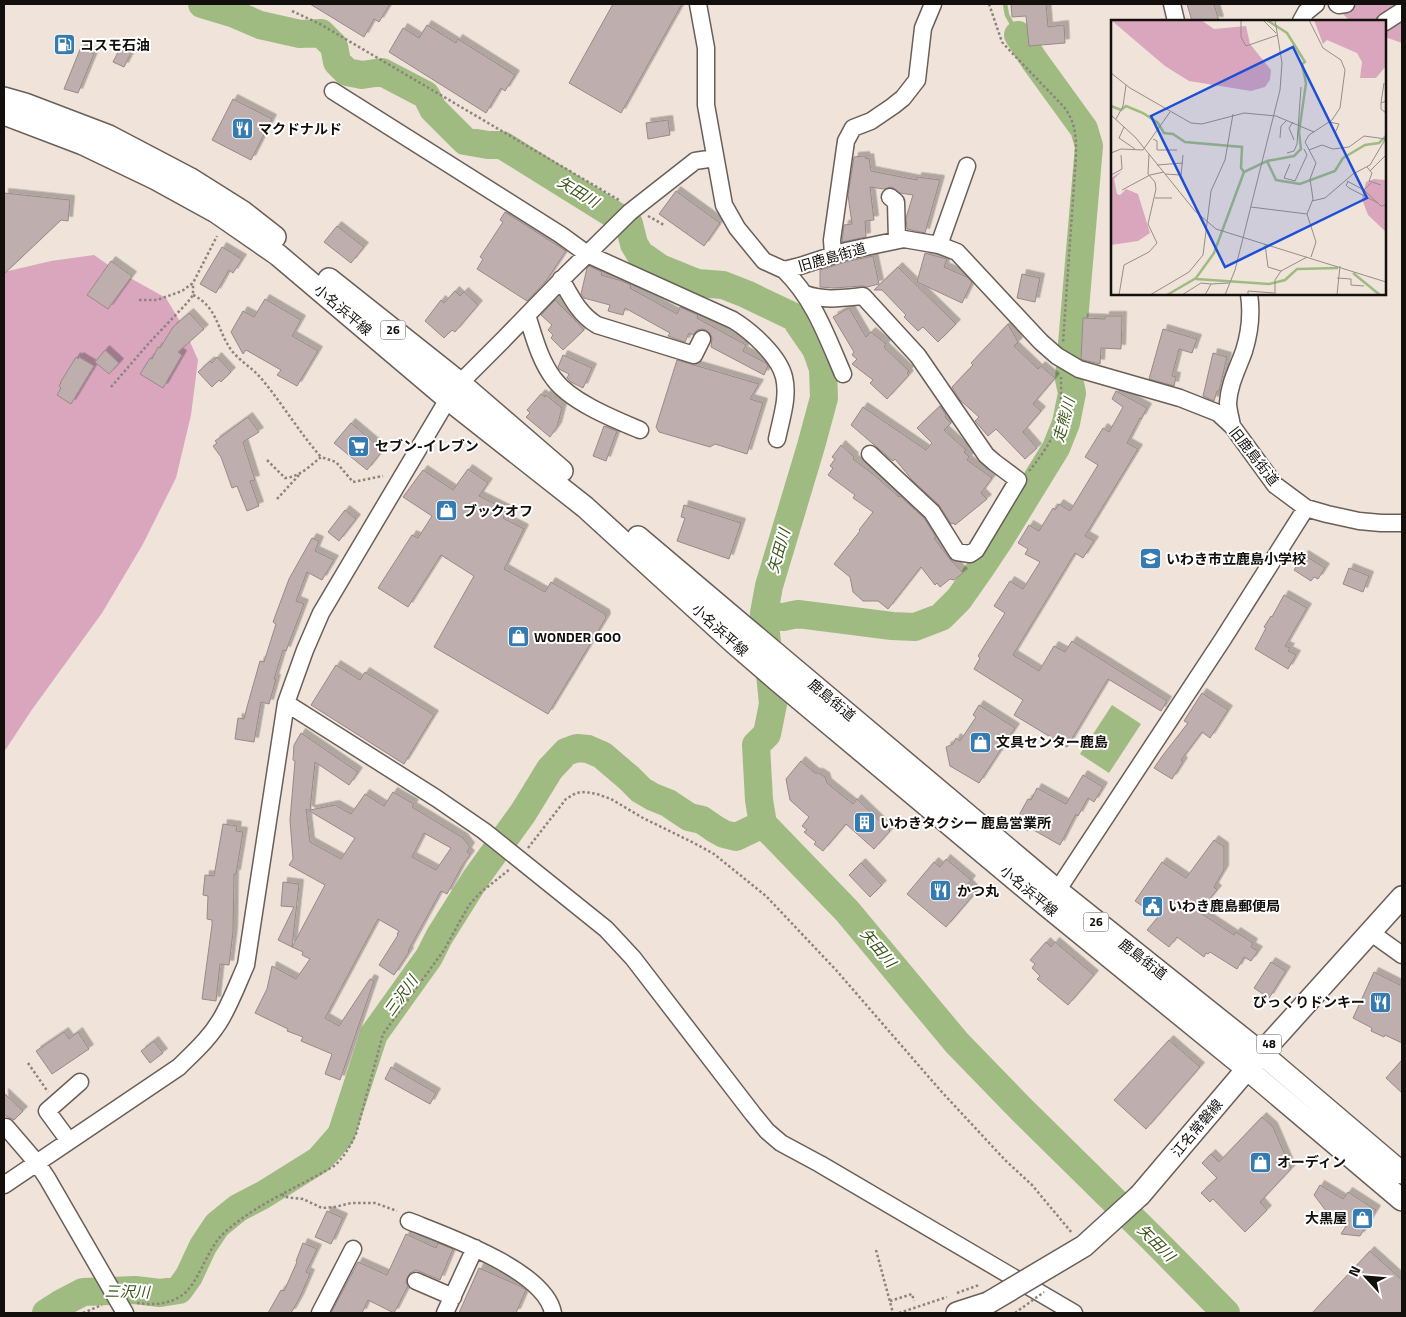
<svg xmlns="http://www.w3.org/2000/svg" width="1406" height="1317" font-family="'Titillium Web','Noto Sans JP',sans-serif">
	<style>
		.green { fill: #d9a6be }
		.water { fill: #a0bb82 }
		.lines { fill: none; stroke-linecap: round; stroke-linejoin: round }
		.stream { stroke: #a0bb82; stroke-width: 4.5 }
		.river { stroke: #a0bb82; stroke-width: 28 }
		.building { fill: #beaead; stroke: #998988; fill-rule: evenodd; filter: url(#shadow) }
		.minor-casing { stroke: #6a5f57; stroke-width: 19 }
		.major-casing { stroke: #6a5f57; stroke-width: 24 }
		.path { stroke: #8c837d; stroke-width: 2.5; stroke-dasharray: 2.5 2.5; stroke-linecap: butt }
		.minor { stroke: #fff; stroke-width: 16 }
		.major { stroke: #fff; stroke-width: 21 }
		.major-bridge-casing { stroke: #6a5f57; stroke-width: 24; stroke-linecap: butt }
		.path-bridge { stroke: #8c837d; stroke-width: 2.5; stroke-dasharray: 2.5 2.5; stroke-linecap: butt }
		.major-bridge { stroke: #fff; stroke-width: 21 }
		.labels { text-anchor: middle; stroke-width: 4; stroke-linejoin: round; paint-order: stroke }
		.shield { fill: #fff; stroke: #5a5755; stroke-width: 1 }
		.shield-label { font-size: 12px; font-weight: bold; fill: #130f0c }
		.poi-label { font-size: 14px; font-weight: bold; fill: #130f0c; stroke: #fff; text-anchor: start }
		.street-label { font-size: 14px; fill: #130f0c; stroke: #fff }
		.water-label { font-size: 15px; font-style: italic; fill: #3a5317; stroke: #fff }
		.inset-river { fill: none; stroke: #a0bb82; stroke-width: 2.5 }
		.inset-road { fill: none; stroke: #978e88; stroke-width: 1 }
		.view { fill: #1d4ed8; fill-opacity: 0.15; stroke: #1d4ed8; stroke-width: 2.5 }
		.inset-edge { fill: none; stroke: #130f0c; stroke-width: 2.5 }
	</style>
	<defs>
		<filter id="shadow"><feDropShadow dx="4.5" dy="-4.5" stdDeviation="0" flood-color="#0004"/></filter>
	</defs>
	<rect width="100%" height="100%" fill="#efe3da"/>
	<path class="green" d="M1333,4H1402V43L1385,37V21H1350Z
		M94,255L114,269L166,298L185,330L198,360L191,415L176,478L143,544L102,613L31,711L4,752V272L51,261Z"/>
	<path class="water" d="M1112,705L1141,724L1109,773L1080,754Z"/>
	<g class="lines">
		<path class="stream" d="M1005,4L1007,15L1018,35"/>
		<path class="river" d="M202,4L232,13L260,25L300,34L321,33L334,46L337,62L347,72L362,75L382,72L426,95L433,109L465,141L488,145H502L629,224L634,244L640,254L660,268L697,283L723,285L746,294L794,317L816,349L823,369L824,398L811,446L769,586L764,613L773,704L767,734L756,745L759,800L763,824L847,911L957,1043L1021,1109L1151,1237L1226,1313
			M764,613L783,617L798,614L892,626L915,627L941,617L959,599L980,569L1000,539L1056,448L1066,423L1072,393L1069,379L1089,146L1084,129L1034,60L1018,35
			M46,1313L60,1304L83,1292L135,1290L160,1293L179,1290L189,1276L203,1246L217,1225L238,1208L263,1195L319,1160L341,1135L374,1034L429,957L439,937L476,878L523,813L550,769L566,752L577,748L588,749L602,755L629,778L641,790L653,797L668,803L689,817L702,820L715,829L724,834L736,837L763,824"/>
	</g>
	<path class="building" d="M310,4H390L379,22L374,19L364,37Z
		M613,4H682L621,113L569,83Z
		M1011,4H1046L1048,27L1064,25L1065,43L1029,46L1026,16L1012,17Z
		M1187,4H1214L1219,21H1192Z
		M427,25L456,43L458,39L515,75L505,91L501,88L486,113L389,52L403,28L419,38Z
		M81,47L94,54L78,93L64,89Z
		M120,48L131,53L124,67L113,62Z
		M233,99L272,119L251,160L212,140Z
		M668,120L670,135L648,139L646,123Z
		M865,156L866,159L869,158L871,171L917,180V177L940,180L925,233L907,229L906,218L913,195L900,193L892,187L887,188L884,189L870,187L874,220L865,221L866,237L842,242L844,225L852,224L848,195L854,157Z
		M676,191L720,223L704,246L659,214Z
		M4,193L70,200L68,221L61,220L4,274Z
		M505,212L566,251L546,281L527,301L477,269L483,259L480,257L503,222L500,220Z
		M337,226L364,247L351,263L324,242Z
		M222,247L242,259L233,273L229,270L216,293L200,284Z
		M925,253L947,259L944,267L967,277L972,282L962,303L917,282Z
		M873,256L879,284L867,287L862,286L834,288L820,287V270L849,261Z
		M111,261L132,276L108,309L87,295Z
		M589,266L602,272L601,275L619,280L631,285L630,288L677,314L680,307L698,315L697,318L746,345L743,351L766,363L768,366L764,375L711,347L712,338L710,333L706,330L702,329L697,330L693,335L689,333L685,342L668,336L670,333L625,308L623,315L608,311L610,305L584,298L581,294L587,268Z
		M898,267L956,324L938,342L923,327L918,331L904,317L906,315L882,290H874Z
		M1022,274L1040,278L1035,302L1017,298Z
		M455,291L460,296L464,292L478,305L455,332L452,330L444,338L425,321L441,300L444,303Z
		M265,299L301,320L292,336L318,351L297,386L277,375L281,370L246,350L243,354L231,332L243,311L254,317Z
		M555,300L574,319L584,330L563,350L551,338L553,335L548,330L552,325L541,315Z
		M849,308L866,337L871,332L886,344L884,347L909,371L907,373L909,375L887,399L870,383L873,380L852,364L857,359L852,355L854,352L833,317Z
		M189,313L204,329L178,352L182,355L163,388L140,374L150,358L152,359L158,347L160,348L173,327Z
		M1105,316H1122L1121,349L1101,348L1100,364L1083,360L1081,359L1083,318L1105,319Z
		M1008,324L1018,342L1014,346L1038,369L1041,366L1055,378L1033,404L1041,411L1023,432L1037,448L1025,459L996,429L988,436L975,421L979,417L960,400L952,387L973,365L971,363Z
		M1163,329L1197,339L1192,353L1179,349L1172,376L1176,377L1174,386L1149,379Z
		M105,350L119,363L109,374L95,362Z
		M1213,353L1227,357L1219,391H1217L1214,401L1203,396Z
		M563,355L592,368L583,388L571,382L567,378L569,374L559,369L558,367Z
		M76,357L78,359L79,357L94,366L71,404L57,395L61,388L59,386L61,383H60Z
		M217,357L231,372L221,382L219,380L212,387L198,372L210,361L212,363Z
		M677,360L759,384L750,399L763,403L747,454L715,444L710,447L659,432L656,427Z
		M1116,391L1147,408L1141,419L1140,418L1127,443L1138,449L1085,536L1094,541L1083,558L1075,553L1013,655L1039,671L1054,646L1065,652L1072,641L1167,701L1161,711L1108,679L1067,747L1014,715L1023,700L974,669L980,658L978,656L1005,613L994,606L1010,581L1023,589L1040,562L1025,554L1028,549L1018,543L1029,525L1039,531L1053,508L1055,510L1059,504L1070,511L1098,465L1085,457L1103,428L1109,432L1123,407L1112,399Z
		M541,394L545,397L546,395L562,408L557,427L550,437L526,417L530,413L527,410Z
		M940,406L946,415L945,417L951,423L944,430L966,450L964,452L969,457L967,460L992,478L981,493L987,499L955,525L954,523L951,524L939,505L913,481L895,459L893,461L851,425L863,407L926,450L932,443L917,428Z
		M248,417L259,432L243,442L255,480L250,481L259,506L247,511L237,486L232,488L221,457L213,446L217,443L215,441Z
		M351,423L383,450L367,470L334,443Z
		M604,426L617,431L606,461L593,456Z
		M841,445L854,457L853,459L873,474L899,497L900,496L924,518L936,537L934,538L949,558L963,573L954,580L950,579L940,587L937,583L935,585L921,567L888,609L878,601H863L853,592L850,577L834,564L860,531L859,530L873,512L853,498L855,495L828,475L833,468L830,466L835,459L832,457Z
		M468,469L488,483L479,496L507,510L503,518L524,529L504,569L545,592L551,582L605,614L606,618L548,714L434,647L474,576L441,555L408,607L378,588L412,535L418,538L432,516L403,497L423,470L453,490Z
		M684,505L741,523L729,559L677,541L685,518L681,517Z
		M345,510L356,519L339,541L328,532Z
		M312,538L319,541L315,551L334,560L322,580L307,572L296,601L304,604L286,651L283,650L274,679H276L269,704L261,702L254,742L235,739L238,718L244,719L247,707L260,661L264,662L276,624L273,622L289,579Z
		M1304,555L1325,568L1318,579L1314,577L1311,581L1294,570Z
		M1349,568L1369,576L1363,592L1343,584Z
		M1284,595L1307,608L1285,646L1290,648L1288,651L1296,655L1288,669L1255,649L1266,628L1264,627L1271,616L1272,617Z
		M336,665L360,680L365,672L434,715L404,764L311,705Z
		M1202,693L1228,710L1210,738L1202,732L1181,760L1183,762L1172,779L1154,768L1163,755L1188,723L1184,721Z
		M979,705L1015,728L979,783L950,766L946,747L953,744L956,738L960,741L976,717L973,715Z
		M301,733L358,772L349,785L315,762L310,810L335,805L351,814L365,794L384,806L393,792L414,804L412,807L463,838L470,847L467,852L470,855L462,866L447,894L441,891L408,951L409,952L394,975L379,965L398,935L397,934L399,931L378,919L325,1018L339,1026L370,979L374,981L340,1080L325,1074L332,1054L301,1041L303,1037L287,1031L288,1029L255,1013L267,989L272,966L296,979L310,959L302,955L303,952L292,947L325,885L289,865L293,859L290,820L295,761L293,760L294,745ZM306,809L355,838L341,859L310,842ZM424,833L451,848L436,870L412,857Z
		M801,761L815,773H819L825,777L827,783L853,804L857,799L890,831L874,849L846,824L823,851L814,844L816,842L804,832L807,830L802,826L809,817L790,800L786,779Z
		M1083,775L1103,787L1094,802L1088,798L1078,816L1076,814L1060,845L1030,828L1028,831L1014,824L1028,799L1031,800L1037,788L1066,804Z
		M223,824L237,826L236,831L243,832L236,874H234L233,932L229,965L220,964L216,1001L202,999L212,925V920L207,919L208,896L203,895L205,875L214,876Z
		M1214,840L1224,847V870L1214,887L1217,890L1199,912L1234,935L1236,932L1253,943L1251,947L1258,951L1251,961L1244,957L1237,969L1210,952L1208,954L1206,953L1204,957L1177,937L1169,947L1147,930L1158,917L1135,901L1162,862L1186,878Z
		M946,859L971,880L968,884L976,892L946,927L907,894L934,862L940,867Z
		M861,863L882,885L870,897L849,875Z
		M283,882L299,884L292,947L278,940L294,907L281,906Z
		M1046,942L1051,947L1055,942L1094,975L1068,1005L1037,979L1040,976L1032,968L1035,964L1030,960Z
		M1271,962L1286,971L1269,998L1254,988Z
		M1374,972L1402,986V1043L1385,1035L1384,1037L1371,1031L1372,1028L1353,1018Z
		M64,1032L69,1039L78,1032L89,1049L52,1074L36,1051Z
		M1169,1040L1200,1067L1146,1129L1114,1100Z
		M154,1041L163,1053L150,1063L141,1051Z
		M1402,1060V1093L1386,1078Z
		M391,1067L436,1093L430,1104L385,1079Z
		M4,1093L23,1111L14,1120L4,1115Z
		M1262,1117L1273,1127L1291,1169L1260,1202L1267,1210L1245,1232L1213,1199L1210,1202L1201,1193L1217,1178L1202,1163L1211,1154L1219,1162Z
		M1320,1185L1343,1199L1348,1192L1376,1210L1360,1236L1341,1234L1346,1226L1330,1216L1314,1195Z
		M327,1211L343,1218L331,1244L315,1237Z
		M406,1234L436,1248L438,1243L453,1249L440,1280L416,1270L410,1273L407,1278L406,1282L408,1286L394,1313L368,1300L362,1313H331L358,1262L387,1275Z
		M303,1243L317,1249L306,1272L310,1274L299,1299L291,1313H268L281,1290L284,1291L297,1262L296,1261Z
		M1370,1251L1402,1280V1313H1312Z
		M479,1268L520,1286L526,1290L516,1313H459Z"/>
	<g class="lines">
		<defs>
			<path id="minor" d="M698,4L706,48V105L724,205L737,228L764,261L784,270L800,266L846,251L904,239L939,245L957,252L1041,342L1057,356L1079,369L1180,398L1218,413L1232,426L1275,485L1306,508L1327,514L1359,521L1381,523H1402
				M1172,4L1176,21
				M1337,4L1339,5L1346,4
				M1301,21L1306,12L1316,4
				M1385,22L1402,11
				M333,91L561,235L587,254L733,320C751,331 779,356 784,377C789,397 781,419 777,439
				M890,197L896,202L897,240
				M939,245L967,166
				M833,255L832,240L846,141L853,128L871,121L893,106L903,98L917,80L923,28L933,4
				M784,270C814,299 827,337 843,374
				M561,279C571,297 579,314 597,325L694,355L702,339
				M805,294C824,301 843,298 863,296L918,356L986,455L994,462L1018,480L976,550L970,554L957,552L932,512L870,454
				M527,315C534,337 540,361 554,379C571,402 614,419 640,430
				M1232,426C1231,419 1228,410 1228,403C1229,384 1238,368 1244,351C1250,332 1252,314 1249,294
				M286,703L436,798L484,831L606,929L633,958L753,1114L767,1131L781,1143L820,1164L1074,1313
				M1051,900L1223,639L1306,508
				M1370,932L1402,955
				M6,1127L37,1163L47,1178L125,1313
				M69,1141L47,1111L80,1082
				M4,1185L179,1067C194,1052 210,1038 221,1019C231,1002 238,983 246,965L286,703L305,650L321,613L448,399L460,383L502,341L566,275L630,212L695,161L715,158
				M409,1221C446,1236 545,1270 553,1313
				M416,1281L453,1297
				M320,1313L353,1249
				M445,1313L475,1248"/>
			<path id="major" d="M4,98L25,104L109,136L189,178L243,212L275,237
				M4,114L83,144L156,179L216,212L278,255L448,399L585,507L734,643L778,681L1047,906L1247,1069L1402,1200
				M329,279L460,383L562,471
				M638,537L742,625L1058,891L1261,1053L1402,1173
				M1140,1195L1247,1069L1402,897
				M957,1313L988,1303"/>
		</defs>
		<use href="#minor" class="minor-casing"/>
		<use href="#major" class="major-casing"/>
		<path class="path" d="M989,4L1002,42L1013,54L1064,107C1076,123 1076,136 1076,156L1063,342
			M292,11L320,24L619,200
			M648,216L664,225
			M193,295C218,307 217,331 232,351C240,361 252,368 260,377C282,403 299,432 321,457
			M139,300H157L182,291L193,283L217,236
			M111,387L149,343L187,303L193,295V283
			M267,460L285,478C300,477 311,465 321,457L336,462L353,482L383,476
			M1029,471C1039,459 1049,445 1055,431C1062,414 1061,393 1061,375
			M277,499L299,475
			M528,848L566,799L576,793L585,792L597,794L611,799L643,818L694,843L714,854L766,896L836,970L940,1090L1005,1160L1032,1185L1072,1233
			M28,1063L48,1092
			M282,1194L285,1197L303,1199L322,1208L335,1207L351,1203H375L397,1211
			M876,1250L893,1313
			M890,1301L912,1294L914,1301
			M137,1303C152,1305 167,1305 181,1296C199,1284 206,1250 223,1234C255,1204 297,1188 334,1166C344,1157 350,1147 356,1134L383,1034L444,950L469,905L480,893L510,869
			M83,1313L102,1305
			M899,1313L947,1297"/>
		<use href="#minor" class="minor"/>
		<use href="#major" class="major"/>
		<defs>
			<path id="major-bridge" d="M988,1303L1084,1246L1140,1195"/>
		</defs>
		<use href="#major-bridge" class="major-bridge-casing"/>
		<path class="path-bridge" d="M957,1293L979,1285
			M1015,1313L1044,1292"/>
		<use href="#major-bridge" class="major-bridge"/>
	</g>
	<defs>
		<symbol id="fuel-square" viewBox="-11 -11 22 22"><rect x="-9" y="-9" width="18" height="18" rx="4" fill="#357bb0" stroke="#fff"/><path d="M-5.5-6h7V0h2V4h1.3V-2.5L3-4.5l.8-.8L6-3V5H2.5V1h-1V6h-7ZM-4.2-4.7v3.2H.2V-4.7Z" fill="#fff"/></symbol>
		<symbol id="restaurant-square" viewBox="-11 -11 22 22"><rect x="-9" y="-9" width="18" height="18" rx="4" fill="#357bb0" stroke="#fff"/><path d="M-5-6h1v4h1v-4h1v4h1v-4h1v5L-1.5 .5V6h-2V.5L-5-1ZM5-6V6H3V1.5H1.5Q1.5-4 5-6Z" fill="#fff"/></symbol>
		<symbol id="supermarket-square" viewBox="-11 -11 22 22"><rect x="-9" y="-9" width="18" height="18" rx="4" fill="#357bb0" stroke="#fff"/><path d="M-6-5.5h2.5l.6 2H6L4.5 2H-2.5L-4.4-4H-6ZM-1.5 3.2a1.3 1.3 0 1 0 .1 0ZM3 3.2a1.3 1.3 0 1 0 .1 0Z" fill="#fff"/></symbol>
		<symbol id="shop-square" viewBox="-11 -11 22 22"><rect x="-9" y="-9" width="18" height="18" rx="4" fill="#357bb0" stroke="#fff"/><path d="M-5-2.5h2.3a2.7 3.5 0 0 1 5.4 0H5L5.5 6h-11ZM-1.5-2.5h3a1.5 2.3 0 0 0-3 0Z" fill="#fff"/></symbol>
		<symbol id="school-square" viewBox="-11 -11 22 22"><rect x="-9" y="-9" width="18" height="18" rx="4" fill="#357bb0" stroke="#fff"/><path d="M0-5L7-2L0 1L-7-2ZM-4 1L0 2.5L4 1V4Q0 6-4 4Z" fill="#fff"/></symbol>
		<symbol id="building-square" viewBox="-11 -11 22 22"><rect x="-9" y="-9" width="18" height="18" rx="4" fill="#357bb0" stroke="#fff"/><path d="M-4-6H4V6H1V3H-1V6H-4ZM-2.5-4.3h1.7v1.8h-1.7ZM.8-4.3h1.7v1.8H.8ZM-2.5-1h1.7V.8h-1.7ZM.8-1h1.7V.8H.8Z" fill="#fff"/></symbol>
		<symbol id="civic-square" viewBox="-11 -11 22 22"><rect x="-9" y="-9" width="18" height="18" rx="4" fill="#357bb0" stroke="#fff"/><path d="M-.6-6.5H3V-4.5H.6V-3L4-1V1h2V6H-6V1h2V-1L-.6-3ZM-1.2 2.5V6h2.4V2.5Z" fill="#fff"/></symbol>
	</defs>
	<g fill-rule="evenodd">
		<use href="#fuel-square" x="52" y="32" width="25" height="25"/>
		<use href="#restaurant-square" x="230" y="116" width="25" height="25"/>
		<use href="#supermarket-square" x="346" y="434" width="25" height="25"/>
		<use href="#shop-square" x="434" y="498" width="25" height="25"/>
		<use href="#school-square" x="1138" y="546" width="25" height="25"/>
		<use href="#shop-square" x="506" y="624" width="25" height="25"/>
		<use href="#shop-square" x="968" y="730" width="25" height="25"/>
		<use href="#building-square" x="852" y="810" width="25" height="25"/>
		<use href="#restaurant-square" x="928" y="878" width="25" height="25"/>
		<use href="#civic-square" x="1140" y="894" width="25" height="25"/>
		<use href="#restaurant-square" x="1368" y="990" width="25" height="25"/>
		<use href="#shop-square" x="1248" y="1150" width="25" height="25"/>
		<use href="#shop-square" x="1350" y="1206" width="25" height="25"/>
	</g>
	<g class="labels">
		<g class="shield">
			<rect x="380.5" y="320.5" width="25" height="19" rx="4"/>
			<rect x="1083.5" y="912.5" width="25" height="19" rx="4"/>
			<rect x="1256.5" y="1034.5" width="25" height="19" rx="4"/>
		</g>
		<g class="shield-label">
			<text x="393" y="334">26</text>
			<text x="1096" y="926">26</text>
			<text x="1269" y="1048">48</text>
		</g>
		<g class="poi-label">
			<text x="80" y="50">コスモ石油</text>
			<text x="258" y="134">マクドナルド</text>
			<text x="375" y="451">セブン-イレブン</text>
			<text x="463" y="516">ブックオフ</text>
			<text x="1166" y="564">いわき市立鹿島小学校</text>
			<text x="534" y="642">WONDER GOO</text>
			<text x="996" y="747">文具センター鹿島</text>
			<text x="880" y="828">いわきタクシー 鹿島営業所</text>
			<text x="957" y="896">かつ丸</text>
			<text x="1168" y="911">いわき鹿島郵便局</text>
			<text x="1365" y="1007" text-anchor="end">びっくりドンキー</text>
			<text x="1277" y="1167">オーディン</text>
			<text x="1347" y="1223" text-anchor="end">大黒屋</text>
		</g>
		<g class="street-label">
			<text transform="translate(832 257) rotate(-16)" y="5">旧鹿島街道</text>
			<text transform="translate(343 310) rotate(40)" y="5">小名浜平線</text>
			<text transform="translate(1254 456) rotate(52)" y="5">旧鹿島街道</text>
			<text transform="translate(720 630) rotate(42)" y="5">小名浜平線</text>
			<text transform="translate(832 700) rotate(40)" y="5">鹿島街道</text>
			<text transform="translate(1029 891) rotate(40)" y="5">小名浜平線</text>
			<text transform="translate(1143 959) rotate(38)" y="5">鹿島街道</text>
			<text transform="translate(1197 1128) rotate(-50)" y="5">江名常磐線</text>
		</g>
		<g class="water-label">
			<text transform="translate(578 192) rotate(31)" y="5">矢田川</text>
			<text transform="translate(1064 420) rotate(-75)" y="5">走熊川</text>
			<text transform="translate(779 551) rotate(-74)" y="5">矢田川</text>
			<text transform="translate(878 948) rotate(50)" y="5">矢田川</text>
			<text transform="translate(401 996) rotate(-54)" y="5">三沢川</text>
			<text transform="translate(1156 1243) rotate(45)" y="5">矢田川</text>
			<text transform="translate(127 1292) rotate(1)" y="5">三沢川</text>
		</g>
	</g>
	<g transform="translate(1111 20)">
		<rect width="275" height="275" fill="#efe3da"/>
		<path d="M0,0H90L103,9L135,6L139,24L160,50L159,60L154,67L140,71L78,61L54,46ZM203,0H275V46L265,58H249L251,42L246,33L216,20L212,24ZM11,151L3,159L6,174L9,175L15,169L27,174L39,213L27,221L0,225V158ZM263,159L275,160V212L257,195L251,179L255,162Z" fill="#d9a6be"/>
		<path class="inset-river" d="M0,86L10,90L15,86L32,93L47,103L53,113L62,114L74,122L131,127L130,148L133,152M232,138L254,125L268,123L275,116M156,141L165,160L189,164L224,151L232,138M242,253L269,275M85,259L158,264L174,260L186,249L227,248M56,275L85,258L103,233L133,152L156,141L183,136L190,129L188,112L195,63L191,44L194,42L176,13L156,0"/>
		<path class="inset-road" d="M130,0V17L135,26L167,15M152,0L165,13M198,0L212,28L230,40L234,50L229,88L221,100L198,115L194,122L205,143L199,159L202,179L196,194L205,222L200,237M0,53L19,68L80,103L91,104L133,93L165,96L203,112M275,81L270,83V89L275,93M270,83L273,63M0,95L25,118L84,191L105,209L275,262M5,99L12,86L15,65M182,102L178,108L183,120M218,102L228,104L224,113M13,107L8,118L24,129M169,118L170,106L176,100M42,119L46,121V130H66M198,130L211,125L222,129L238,127L253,116L275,119M0,133L10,129L32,130L59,92M176,133L183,131L186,124L190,67M179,144L173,158L184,161L196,135L193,129M46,145L72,143M256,147L261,153L258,161L270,165M259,151L275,135M54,154L70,155L72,135M0,155L11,149L10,135M236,161L253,170L260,163M237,162L235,165L238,168L267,183M252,169L270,186L275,185M11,170L39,155L53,152M44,178H61M201,181L214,178L242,154L259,145L275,118M140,187L196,194M154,224L157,247L170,251M226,258L240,259V265L253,266M100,264L118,263M8,275L13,245L38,232L46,223L37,204L45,169L44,162L37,154L38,134M39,275L78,252L92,235L100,171L114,140L122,94M71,275L90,263L100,264L94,275M114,275L124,250L169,70L171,43L164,0M137,275V271L163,273M164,275V260L170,251L196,237M178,275H194M226,275L229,246"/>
		<path class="view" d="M182,27L256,178L114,247L40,96Z"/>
		<rect width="275" height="275" class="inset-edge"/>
	</g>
	<rect width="1406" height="1317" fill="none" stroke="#130f0c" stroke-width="10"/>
	<g transform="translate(1366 1277) rotate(296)" stroke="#ffffff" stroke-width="4" paint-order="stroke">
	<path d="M0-4L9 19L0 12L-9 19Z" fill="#130f0c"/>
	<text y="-8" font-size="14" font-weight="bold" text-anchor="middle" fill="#130f0c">N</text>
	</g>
</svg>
